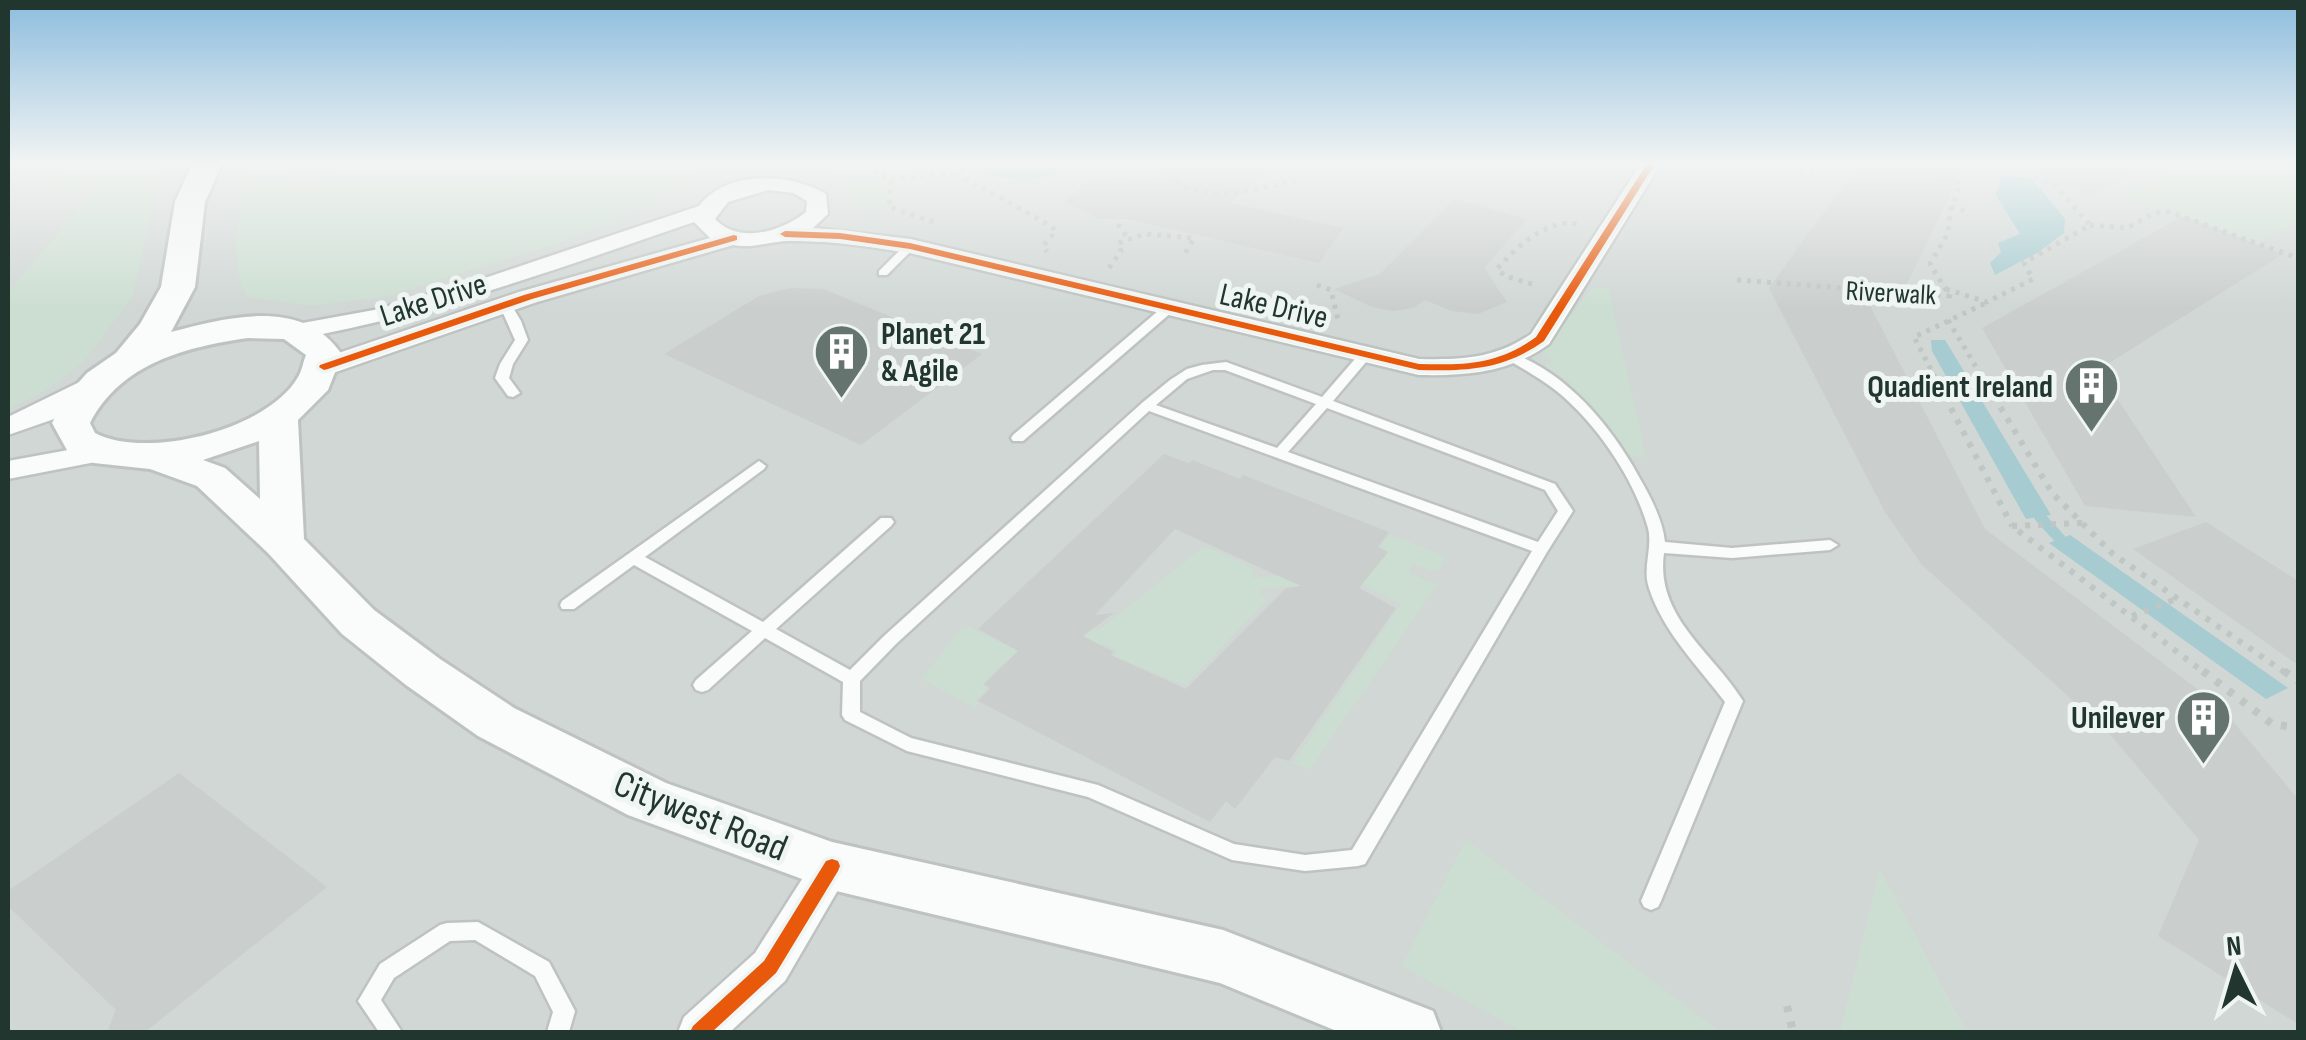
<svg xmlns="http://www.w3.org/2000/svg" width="2306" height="1040" font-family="'Sofia Sans Condensed',sans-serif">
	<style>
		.built { fill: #d0d7d4 }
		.green { fill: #ccded1 }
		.water { fill: #a6cbd0 }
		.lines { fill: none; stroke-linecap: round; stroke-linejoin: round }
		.stream { stroke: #a6cbd0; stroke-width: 11 }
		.building { fill: #cacfcd; fill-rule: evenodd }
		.lane-casing { stroke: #bec3c1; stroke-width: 5 }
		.street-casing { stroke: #bec3c1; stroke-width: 5 }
		.secondary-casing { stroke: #bec3c1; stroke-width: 6 }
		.path-far2 { stroke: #bfc6c3; stroke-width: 5; stroke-dasharray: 4 6; stroke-linecap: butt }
		.path-far1 { stroke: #bfc6c3; stroke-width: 6; stroke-dasharray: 5 8; stroke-linecap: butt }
		.path { stroke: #bfc6c3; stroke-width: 8; stroke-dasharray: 6 10; stroke-linecap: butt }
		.lane { fill: #fafbfb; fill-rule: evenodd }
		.street { fill: #fafbfb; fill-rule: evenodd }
		.secondary { fill: #fafbfb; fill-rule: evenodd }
		.cycleway-casing { stroke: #eff5f2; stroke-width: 7 }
		.cycleway { fill: #e8590c; fill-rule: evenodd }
		.labels { text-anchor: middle; stroke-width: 10; stroke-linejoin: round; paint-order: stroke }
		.far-street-label { font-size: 28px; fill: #223630; stroke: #eff5f2 }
		.street-label { font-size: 32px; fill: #223630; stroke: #eff5f2 }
		.poi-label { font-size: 32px; font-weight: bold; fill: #223630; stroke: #eff5f2; text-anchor: end }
		.near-street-label { font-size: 38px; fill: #223630; stroke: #eff5f2 }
	</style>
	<rect width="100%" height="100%" fill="#e1e6e4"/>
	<path class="built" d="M8,162H2298V1032H1966L1880,871L1841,1032H8Z"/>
	<path class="green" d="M67,162H169L158,183L132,298L83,362L45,391L8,409V292L96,190L52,191Z
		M249,162H293L294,181L369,162H720L656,202L565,241L387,296L311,306L248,297C228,273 239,192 249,162Z
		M815,162L967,163L980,171L971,176L905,185L898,190L889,207L869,212Z
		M2185,162H2298V220L2257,244L2124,194Z
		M1592,288H1608L1646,457L1631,456L1593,409L1564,386L1571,383L1545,366L1552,361L1542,351Z
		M1390,534L1446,557L1438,572L1411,564L1409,573L1437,585L1309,770L1293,763L1401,604L1347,577L1301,591L1292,586L1258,590L1267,600L1185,685L1123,660L1113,669L1105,665L1118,651L1105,644L1026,654L1017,663L1008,660L982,684L988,688L976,700L979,703L975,708L922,679L964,624L1005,645L1014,636L1023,642L1100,629L1205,546L1253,568L1252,578L1376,567L1389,552L1380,547Z
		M1466,840L1720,1032H1523L1402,966Z
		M1880,870L1966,1032H1841Z"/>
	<path class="water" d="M951,162H1087C1057,177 1028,183 995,176C977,172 969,164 951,162Z
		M2002,175L2032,179L2065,219L2064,233L2037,253L1995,275L1990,263L2001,252L1998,243L2020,234L1996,195Z
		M1931,340H1945L2051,515L2026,519L1932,351Z
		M2070,535L2288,688L2266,699L2049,543Z"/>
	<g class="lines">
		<path class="stream" d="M2040,517L2060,539"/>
	</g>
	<path class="building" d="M1181,162H1281L1230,203L1344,228L1319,263L1127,219H1099L1065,202L1088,181L1117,176L1147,181Z
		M1860,162H1966L1902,294L1860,286L1985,529L2221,707L2298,799V1024L2158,936L2199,840L2109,733L1922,565L1885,512L1769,288Z
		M2013,162H2158L2090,195Z
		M1454,199L1527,219L1484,268L1507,302L1478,314L1452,311L1425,300L1413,308L1393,311L1372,307L1334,289L1380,274Z
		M2183,216L2283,254L2098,370L2196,517L2085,506L1982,328Z
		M790,288L823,289L982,354L861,445L664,354L759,296Z
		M1164,454L1189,463L1192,460L1240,479L1243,475L1389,532L1378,547L1388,552L1359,588L1396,608L1289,761L1275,757L1235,809L1226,801L1210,822L978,701L990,688L984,684L1018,651L978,629ZM1175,529L1301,586L1286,588L1186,689L1111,655L1114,652L1083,636L1114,613L1095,615Z
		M2206,522L2298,581V665L2133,549Z
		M179,773L327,887L145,1032H107L116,1010L8,906V891Z"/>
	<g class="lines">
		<defs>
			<path id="lane" d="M910,243L914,244V248L887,275H879V271L906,244Z
				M505,300L509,301L521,321L528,340L513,364L509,378L520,393L513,397L508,396L495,378L500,364L515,340L499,304Z
				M1169,304L1175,308L1173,311L1023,441H1013L1011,438L1013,435L1165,305Z
				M1366,351L1372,355L1333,401L1555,484L1573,511L1547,552L1365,864L1358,866L1305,871L1232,860L1088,797L907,751L845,720L842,715L843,682L765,638L708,690L702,692L696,690L693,685L696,680L752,631L634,565L574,609H562L560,605L562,601L759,461L766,466L764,469L645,557L763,622L881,518H891L894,522L891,526L776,629L850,670L884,636L1142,403L1170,380L1187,369L1202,365L1226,362L1322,397L1361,352ZM1213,370H1225L1316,404L1277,448L1156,405L1187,379ZM1327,408L1545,490L1558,511L1538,542L1288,452ZM1149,411L1532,551L1352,850L1305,855L1234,844L1098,785L911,738L860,712V681L896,644Z
				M1515,354C1572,377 1615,431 1643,484C1653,502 1663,522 1665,542L1732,548L1830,540L1838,545L1830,550L1732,558L1664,553C1655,617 1713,652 1743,701L1661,901L1658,907L1651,910L1644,907L1641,901L1725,702C1698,666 1663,632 1649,588C1642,568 1653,548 1648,528C1635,482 1602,432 1567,400C1550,384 1530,373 1510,361L1509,358L1510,355Z
				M478,922L549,962L575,1011L569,1032H547L553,1012L535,976L475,940L450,941L394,978L381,1000L402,1032H379L358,1001L380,964L440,925L447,923Z"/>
			<path id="street" d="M1642,162H1662L1549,344C1509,373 1467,376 1419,375L910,253C870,247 830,240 789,241C770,241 753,249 733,245L537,302L333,373H315L311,367L315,361L519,292L710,238L694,222C562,267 433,315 295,339L282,331L286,326L374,310L461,286L699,206C727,169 791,173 826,194L828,214L813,228L910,239L1419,359C1461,360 1495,359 1531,334ZM768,190L794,193L807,201L806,212C782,231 740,245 715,219L728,202Z
				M98,373L107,375L111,381L107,387L57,418L8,435V417Z
				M101,444L111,447L115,453L111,459L8,479V461Z
				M832,849L846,854L852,866L785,981L730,1032H678L684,1017L755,953L818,854Z"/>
			<path id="secondary" d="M193,162H223L205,202L195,287L171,332C228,317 304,297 342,355L328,390L298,420L304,539L374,610L440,659L514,708L666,783L832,842L1223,930L1433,1011L1441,1032H1339L1220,983L832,890L628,815L478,736L406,685L342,634L268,553L197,486L150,469L94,463L68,452L52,423L70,392L87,373L116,353L140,324L161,287L175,202ZM248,338L284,339L306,355C303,362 302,371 298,377C268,430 146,460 95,433L90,423C121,363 186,347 248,338ZM259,441L260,499L225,468L203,460Z"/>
		</defs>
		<use href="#lane" class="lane-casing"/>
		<use href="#street" class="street-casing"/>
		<use href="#secondary" class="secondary-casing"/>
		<path class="path-far2" d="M835,162L868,168L891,179L889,207L934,222
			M1163,162L1159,171C1200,207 1251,190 1299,180
			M1800,171L1839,169L1843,162
			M956,173L1051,226L1056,231L1043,246L1047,252
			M1927,174L1937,165L1979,162
			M891,179L956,173L973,162
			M1951,207L1969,212
			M1118,224L1127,237
			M2090,225L2127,228L2154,213L2169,212L2298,258
			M1109,268L1121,251L1118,243L1145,234L1194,238L1185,254
			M1737,280L1950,296L1930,264L1948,233L1950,211L1961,183L1876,162
			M1532,284L1505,276L1497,269C1517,247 1546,218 1578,224
			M1317,285L1331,290L1338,320
			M1946,289L1987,302L2033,279L2024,263L2090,225L2056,186L2004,162
			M1948,320L1988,387
			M1940,387L1914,337L1986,303"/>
		<path class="path-far1" d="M1939,385L2012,526
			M1987,385L2052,493L2113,554L2287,674
			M2082,523L2012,526L2206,674
			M2132,616L2176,599"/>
		<path class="path" d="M2203,671L2272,724L2298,728
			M2284,671L2298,681
			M1787,1006L1793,1032"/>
		<use href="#lane" class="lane"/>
		<use href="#street" class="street"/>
		<use href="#secondary" class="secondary"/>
		<defs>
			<path id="cycleway" d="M1648,162H1656L1544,341C1503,370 1468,371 1419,370L910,249L840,239L785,237L780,234L785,231L840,233L910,243L1419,364C1465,365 1497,365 1536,337Z
				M734,235L737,236V240L532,299L328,369L324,370L319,367L320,365L524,295Z
				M832,859L838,861L840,866L838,871L776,973L712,1032H690L693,1026L764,961L826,861Z"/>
		</defs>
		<use href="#cycleway" class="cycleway-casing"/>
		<use href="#cycleway" class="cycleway"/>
	</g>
	<linearGradient id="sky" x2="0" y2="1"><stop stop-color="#8dbdde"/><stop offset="0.53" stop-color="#f2f4f3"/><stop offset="1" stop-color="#f2f4f3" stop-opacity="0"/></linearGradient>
	<rect width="2306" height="308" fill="url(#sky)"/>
	<defs>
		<symbol id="building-pin" viewBox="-11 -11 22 30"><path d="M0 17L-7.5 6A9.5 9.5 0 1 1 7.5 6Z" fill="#65746f" stroke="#eff5f2"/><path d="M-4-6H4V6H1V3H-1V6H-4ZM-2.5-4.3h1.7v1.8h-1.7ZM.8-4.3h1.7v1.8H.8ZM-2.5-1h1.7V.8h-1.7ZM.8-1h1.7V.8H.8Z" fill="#fff"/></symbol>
	</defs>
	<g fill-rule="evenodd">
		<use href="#building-pin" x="810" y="320" width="63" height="86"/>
		<use href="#building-pin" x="2060" y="354" width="63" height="86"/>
		<use href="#building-pin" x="2172" y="686" width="63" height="86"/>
	</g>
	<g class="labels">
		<g class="far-street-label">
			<text transform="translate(1891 292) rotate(3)" y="10">Riverwalk</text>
		</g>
		<g class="street-label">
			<text transform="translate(433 299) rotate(-18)" y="11">Lake Drive</text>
			<text transform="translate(1274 305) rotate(13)" y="11">Lake Drive</text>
		</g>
		<g class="poi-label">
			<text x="881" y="344" text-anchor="start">Planet 21<tspan x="881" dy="37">&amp; Agile</tspan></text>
			<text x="2053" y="397">Quadient Ireland</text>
			<text x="2165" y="728">Unilever</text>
		</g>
		<g class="near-street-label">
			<text transform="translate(701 815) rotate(22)" y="13">Citywest Road</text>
		</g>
	</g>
	<rect width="2306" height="1040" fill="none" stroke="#223630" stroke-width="20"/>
	<g transform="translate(2236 970) rotate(355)" stroke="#eff5f2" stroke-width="8" paint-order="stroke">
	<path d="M0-8L18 38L0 25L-18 38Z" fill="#223630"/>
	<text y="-15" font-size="28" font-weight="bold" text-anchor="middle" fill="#223630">N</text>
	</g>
</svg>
